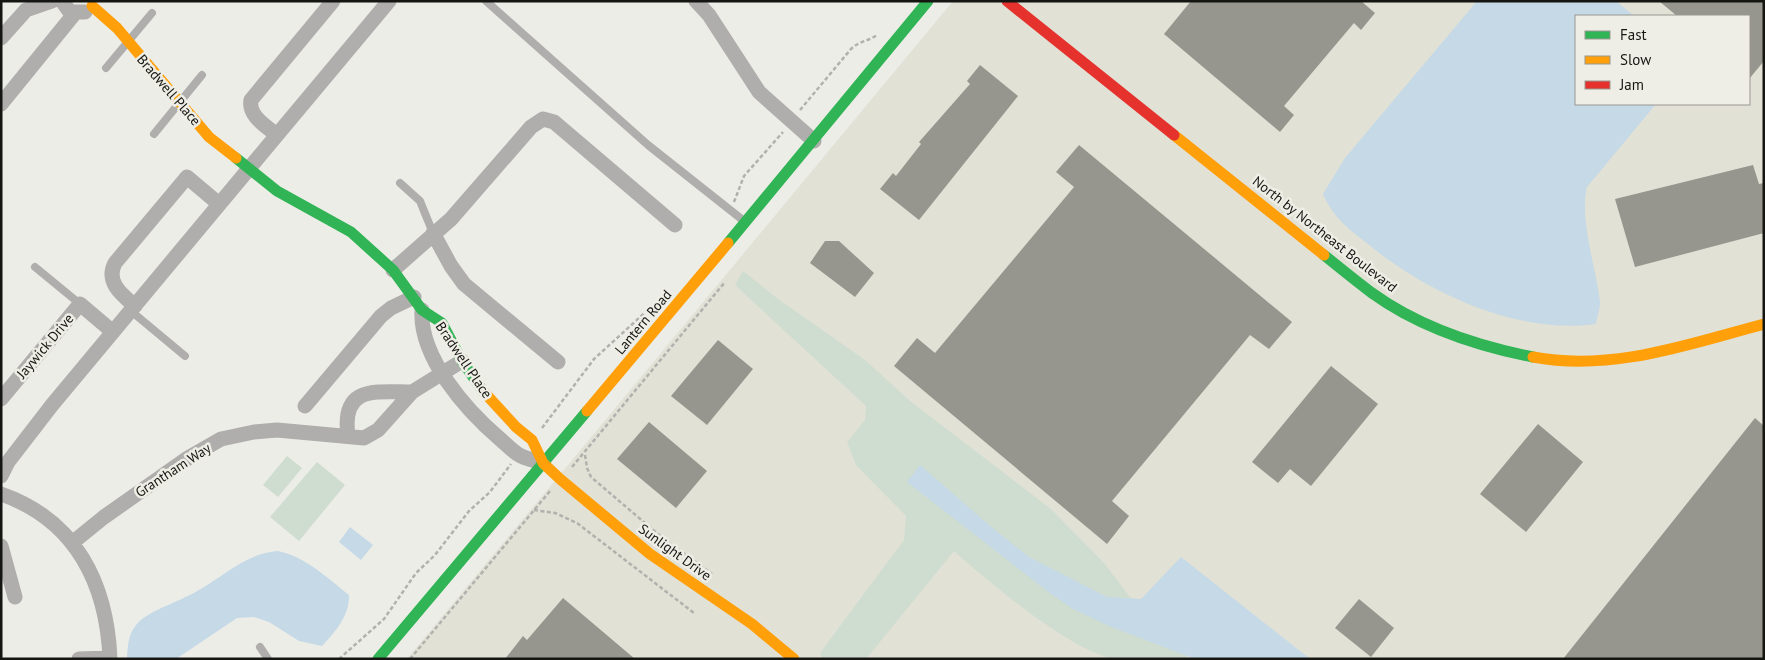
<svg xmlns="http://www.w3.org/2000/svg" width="1765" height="660" font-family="'PT Sans',sans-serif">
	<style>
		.built { fill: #e1e1d6; fill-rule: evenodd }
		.green { fill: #cfdcd0 }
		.water { fill: #c5d9e7 }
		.building { fill: #97968e }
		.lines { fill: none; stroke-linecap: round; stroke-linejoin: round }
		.path { stroke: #b1b1ad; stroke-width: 2.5; stroke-dasharray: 4 2.5; stroke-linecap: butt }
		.lane { stroke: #afaeac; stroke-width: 8 }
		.street { stroke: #afaeac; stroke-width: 15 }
		.fast { stroke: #30b455; stroke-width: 11 }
		.slow { stroke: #ff9f0a; stroke-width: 11 }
		.jam { stroke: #e5322d; stroke-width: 11 }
		.labels { text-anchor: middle; stroke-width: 5; stroke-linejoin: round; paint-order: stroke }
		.street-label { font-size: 14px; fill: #151512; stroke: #efeee6 }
	</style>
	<rect width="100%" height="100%" fill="#edede8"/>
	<path class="built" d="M953,1H1764V659H407ZM1576,16H1749V104H1576Z"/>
	<path class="green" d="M743,271L778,299L865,360L910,401L1051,509L1104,563L1149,622L1189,659C1166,659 1140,660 1116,659C1072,653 988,581 954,551L866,659H823L820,653L904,540L906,516L856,465L847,442L865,420L866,406L735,285Z
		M287,456L302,468L278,497L263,485Z
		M317,462L345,485L299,541L270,517Z"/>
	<path class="water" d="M1477,1H1616L1634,16H1576V104H1656L1587,187C1579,218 1596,268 1600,302C1600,309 1597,317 1596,324C1518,335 1427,293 1368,244C1347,228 1334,218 1323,194L1345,158Z
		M920,465L996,531L1029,557L1107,597L1141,599L1181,557L1310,659H1195L1109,626L1073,609L1051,594L907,482Z
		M350,527L373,545L361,560L339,542Z
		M278,551C304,556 328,578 349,595C350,615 335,632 322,646L299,641L269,622L254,617L237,618L176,659H127C128,644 128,631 141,620C154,609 183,600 199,590C225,575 247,553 278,551Z"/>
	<path class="building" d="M1191,1H1361L1375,13L1361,30L1354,23L1284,106L1294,115L1280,132L1164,34Z
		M1659,1H1764V61L1749,79V16H1677Z
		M980,65L1018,96L919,220L880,189L893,173L896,176L921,144L919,142L970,84L967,81Z
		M1079,145L1292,322L1269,349L1250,335L1112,501L1129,516L1107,544L894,366L917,338L935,353L1074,187L1056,172Z
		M1753,165L1759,184L1764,183V233L1635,267L1615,199Z
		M825,241H839L874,273L855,297L810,263Z
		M718,340L753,369L707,425L671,396Z
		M1331,366L1378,404L1311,486L1290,469L1278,483L1252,462Z
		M1755,418L1764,426V659H1563Z
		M649,422L707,471L676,508L617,459Z
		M1538,424L1583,462L1526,532L1480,494Z
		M563,598L635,659H505L523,636L527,640Z
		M1359,599L1394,628L1371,657L1335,628Z"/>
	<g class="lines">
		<path class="path" d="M800,110L851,49C859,41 869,41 877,35
			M734,202L744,176L783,132
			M542,428L594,359L650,308
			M585,455L587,468L591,477L665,540L712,574
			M572,467L725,282
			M534,510L555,513L577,523L694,613
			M339,659L384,619L416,573L435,555L469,511L490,492L511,464
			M410,659L550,491"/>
		<path class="lane" d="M486,1L648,145L744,221
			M106,68L152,13
			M154,134L202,75
			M400,183L420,201L433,233
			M35,267L80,304
			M131,311L185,356
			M260,647L268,659"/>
		<path class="street" d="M62,1L70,12H85
			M333,1L251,100C248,116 266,126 277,135L389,1
			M696,1L709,15L759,92L814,141
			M1,38L26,10L52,1
			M1,104L75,13
			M433,233L451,266L464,284L558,362
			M393,270L451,219L531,127L543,119L554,122L675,225
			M135,306C122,295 105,282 115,263L187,177L219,204
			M422,310C419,357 466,410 500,439C506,444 513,452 521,456C528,459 536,461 543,463
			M1,399L80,304L113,332
			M305,406L381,316L391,308L414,297
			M348,436C341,385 375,392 412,392
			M1,476L8,462L52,405L277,135
			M1,494C76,520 107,584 110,659
			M72,543L104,517L188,458L221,439L254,432L277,430L364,438L378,430L412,392L462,361
			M1,546L15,597
			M79,659L110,658"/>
		<path class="fast" d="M236,158L277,191L351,232L393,270L422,310L442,323L462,361L483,391
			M728,243L928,1
			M1324,255C1340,268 1356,281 1372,293C1419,327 1477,346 1533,357
			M378,659L587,411"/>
		<path class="slow" d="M92,6L117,28L209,137L236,158
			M1174,135L1324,255
			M1533,357C1612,372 1689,344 1764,324
			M483,391L516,427L532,440L543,463L560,479L650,554L752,624L794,659
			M587,411L728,243"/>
		<path class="jam" d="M1007,1L1174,135"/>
	</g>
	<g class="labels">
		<g class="street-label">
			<text transform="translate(169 90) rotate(49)" y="5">Bradwell Place</text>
			<text transform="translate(1325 234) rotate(38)" y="5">North by Northeast Boulevard</text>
			<text transform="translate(643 322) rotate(-50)" y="5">Lantern Road</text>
			<text transform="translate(45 346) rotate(-50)" y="5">Jaywick Drive</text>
			<text transform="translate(464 360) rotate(56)" y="5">Bradwell Place</text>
			<text transform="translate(173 470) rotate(-33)" y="5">Grantham Way</text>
			<text transform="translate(675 552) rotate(36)" y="5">Sunlight Drive</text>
		</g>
	</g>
	<rect width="1765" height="660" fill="none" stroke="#151512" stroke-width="5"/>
	<rect x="1575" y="15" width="175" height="90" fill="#efeee6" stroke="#989791"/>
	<rect x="1585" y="31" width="25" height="8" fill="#30b455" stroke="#989791"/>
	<text x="1620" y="40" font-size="15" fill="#151512">Fast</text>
	<rect x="1585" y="56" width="25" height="8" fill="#ff9f0a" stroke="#989791"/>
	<text x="1620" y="65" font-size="15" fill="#151512">Slow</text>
	<rect x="1585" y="81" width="25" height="8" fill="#e5322d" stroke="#989791"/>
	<text x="1620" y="90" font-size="15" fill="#151512">Jam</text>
</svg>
